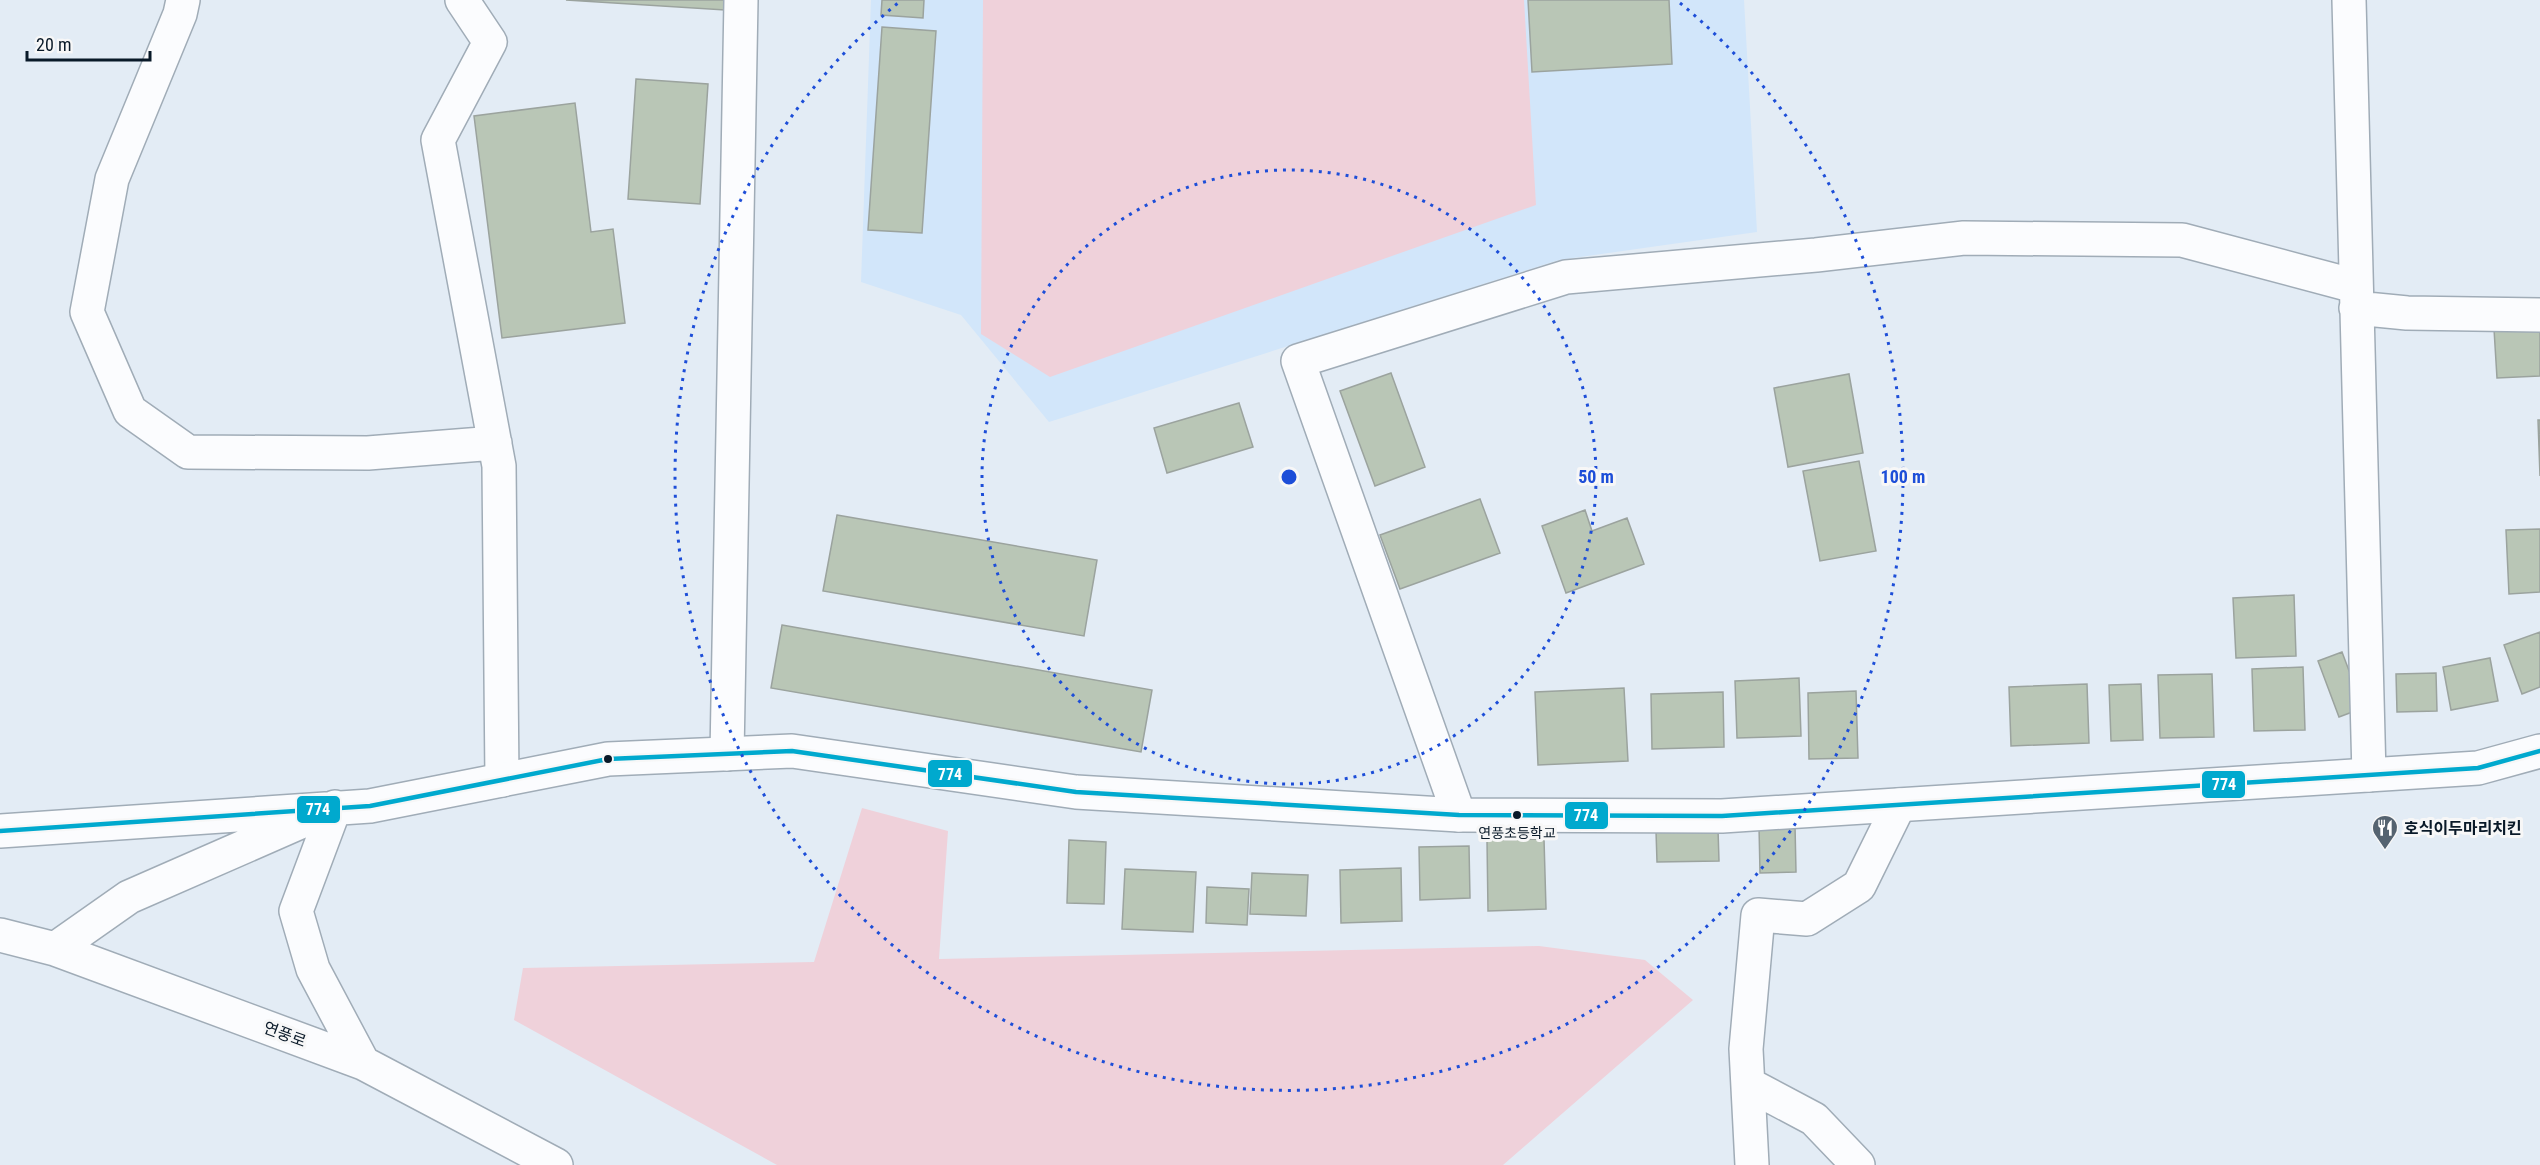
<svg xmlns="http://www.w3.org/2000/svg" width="2540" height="1165" font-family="'Roboto Condensed','Noto Sans KR',sans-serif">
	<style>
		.built { fill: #d2e6fa }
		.green { fill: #efd1da }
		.building { fill: #b9c6b6; stroke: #9ba39e; stroke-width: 1.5 }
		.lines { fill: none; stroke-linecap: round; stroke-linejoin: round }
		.minor-casing { stroke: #a0acb7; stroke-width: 36 }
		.major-casing { stroke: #a0acb7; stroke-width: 36 }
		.minor { stroke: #fbfcfe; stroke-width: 33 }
		.major { stroke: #fbfcfe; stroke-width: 33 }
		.bus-1-casing { stroke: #f7f7f7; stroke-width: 9 }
		.bus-1 { stroke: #00a9ce; stroke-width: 4.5 }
		.ring { fill: none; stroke: #1d4ed8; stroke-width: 3; stroke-dasharray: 3 6 }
		.bus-dot { fill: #091928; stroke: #f7f7f7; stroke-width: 2 }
		.labels { text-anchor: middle; stroke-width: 6; stroke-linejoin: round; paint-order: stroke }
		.bus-label { font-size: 14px; fill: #091928; stroke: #f7f7f7 }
		.poi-label { font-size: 16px; font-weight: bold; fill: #091928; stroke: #f7f7f7; text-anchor: start }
		.street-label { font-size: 16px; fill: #091928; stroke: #f7f7f7 }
		.centre { fill: #1d4ed8; stroke: #f7f7f7; stroke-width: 3 }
		.ring-label { font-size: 18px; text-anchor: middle; font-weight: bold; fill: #1d4ed8; stroke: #f7f7f7; stroke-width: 6; stroke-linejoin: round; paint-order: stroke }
		.line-badge { stroke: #f7f7f7; stroke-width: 2 }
		.badge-label { font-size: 16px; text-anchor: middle; font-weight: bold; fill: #fff }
	</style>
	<rect width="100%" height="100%" fill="#e3ecf5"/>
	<path class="built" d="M871,0H1744L1757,232L1559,260L1049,422L961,315L861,282Z"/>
	<path class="green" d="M983,0H1524L1536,205L1050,377L981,334Z
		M862,808L948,831L939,959L1539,946L1645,960L1693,1000L1503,1165H777L514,1020L523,968L814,962Z"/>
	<path class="building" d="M566,0H726L725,10Z
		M882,0H924L923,18L881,15Z
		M1528,0H1669L1672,64L1532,72Z
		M882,27L936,31L922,233L868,230Z
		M636,79L708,84L700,204L628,199Z
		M575,103L591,232L613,229L625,323L502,338L474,116Z
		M2540,327V376L2497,378L2494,329Z
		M1391,373L1425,467L1375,486L1340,391Z
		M1849,374L1863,453L1788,467L1774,388Z
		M1239,403L1253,447L1167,473L1154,428Z
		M2538,420H2540V476Z
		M1859,461L1876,551L1820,561L1803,471Z
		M1480,499L1500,553L1400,589L1380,535Z
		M1585,510L1592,531L1627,518L1644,564L1566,593L1542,526Z
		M837,515L1097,560L1084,636L823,591Z
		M2540,529V592L2509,594L2506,530Z
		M2294,595L2296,656L2236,658L2233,598Z
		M782,625L1152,690L1141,752L771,688Z
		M2540,632V687L2522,694L2504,645Z
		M2342,652L2363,708L2339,717L2318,661Z
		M2490,658L2498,701L2451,710L2443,667Z
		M2303,667L2305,730L2254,731L2252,669Z
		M2436,673L2437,711L2397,712L2396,674Z
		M2212,674L2214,737L2160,738L2158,675Z
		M1799,678L1801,736L1737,738L1735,681Z
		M2087,684L2089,743L2011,746L2009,687Z
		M2141,684L2143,740L2111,741L2109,685Z
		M1624,688L1628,761L1538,765L1535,692Z
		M1856,691L1858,758L1809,759L1808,693Z
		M1723,692L1724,747L1652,749L1651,694Z
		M1795,825L1796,872L1760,873L1759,826Z
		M1718,829L1719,861L1657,862L1656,831Z
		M1544,839L1546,909L1488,911L1487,840Z
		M1069,840L1106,842L1104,904L1067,903Z
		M1469,846L1470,898L1420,900L1419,847Z
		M1401,868L1402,921L1341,923L1340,870Z
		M1125,869L1196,872L1193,932L1122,929Z
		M1252,873L1308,875L1306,916L1250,914Z
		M1207,887L1249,889L1247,925L1206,923Z"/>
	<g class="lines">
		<defs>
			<path id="minor" d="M183,0L180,14L112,179L87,312L130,411L188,452L368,453L495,443
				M462,0L490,42L438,140L499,466L502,780
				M2349,0L2369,775
				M2356,308L2407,313L2540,315
				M727,754L741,0
				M1459,815L1298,361L1566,277L1816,255L1964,238L2182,240L2355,286
				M1748,1084L1814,1119L1858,1165
				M1752,1165L1746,1049L1758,915L1807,919L1859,886L1899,805"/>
			<path id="major" d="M335,807L296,911L313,969L363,1063
				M0,831L370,806L608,759L792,751L1076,792L1459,815L1722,816L2478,768L2540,751
				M0,935L55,949L363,1063L556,1165
				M55,949L129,897L314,816"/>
		</defs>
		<use href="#minor" class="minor-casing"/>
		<use href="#major" class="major-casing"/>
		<use href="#minor" class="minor"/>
		<use href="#major" class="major"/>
		<defs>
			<path id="bus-1" d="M0,831L370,806L608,759L792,751L1076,792L1459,815L1722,816L2478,768L2540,751"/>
		</defs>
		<use href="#bus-1" class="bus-1-casing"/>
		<use href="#bus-1" class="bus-1"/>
	</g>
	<g class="ring">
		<circle cx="1289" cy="477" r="307"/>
		<path d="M1680 3A614 614 0 1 1 898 3"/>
	</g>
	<defs>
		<symbol id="restaurant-pin" viewBox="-11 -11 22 30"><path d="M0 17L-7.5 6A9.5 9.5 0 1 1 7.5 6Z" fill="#556370" stroke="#f7f7f7"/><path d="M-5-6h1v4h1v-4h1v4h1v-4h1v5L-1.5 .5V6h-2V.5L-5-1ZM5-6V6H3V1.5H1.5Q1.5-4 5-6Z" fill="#fff"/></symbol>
	</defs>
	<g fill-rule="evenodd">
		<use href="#restaurant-pin" x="2370" y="813" width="30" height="40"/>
	</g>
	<g class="bus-dot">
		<circle cx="608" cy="759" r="5"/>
		<circle cx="1517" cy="815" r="5"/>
	</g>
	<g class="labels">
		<g class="bus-label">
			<text x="1517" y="838">연풍초등학교</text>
		</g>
		<g class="poi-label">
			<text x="2404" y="834">호식이두마리치킨</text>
		</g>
		<g class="street-label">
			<text transform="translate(285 1034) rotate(20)" y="6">연풍로</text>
		</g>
	</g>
	<circle cx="1289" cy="477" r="9" class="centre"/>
	<g class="ring-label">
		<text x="1596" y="483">50 m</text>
		<text x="1903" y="483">100 m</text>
	</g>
	<g class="line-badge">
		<rect x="927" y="759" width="46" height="29" rx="6" fill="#00a9ce"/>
		<rect x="2201" y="770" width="45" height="29" rx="6" fill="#00a9ce"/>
		<rect x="296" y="795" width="45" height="29" rx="6" fill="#00a9ce"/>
		<rect x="1564" y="801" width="45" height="29" rx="6" fill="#00a9ce"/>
	</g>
	<g class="badge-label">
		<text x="950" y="780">774</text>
		<text x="2224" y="790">774</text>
		<text x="318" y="815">774</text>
		<text x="1586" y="821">774</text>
	</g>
	<path d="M27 51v9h123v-9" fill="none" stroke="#091928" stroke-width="3"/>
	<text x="36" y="51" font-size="18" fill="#091928" stroke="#f7f7f7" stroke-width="4.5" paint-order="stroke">20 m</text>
</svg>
